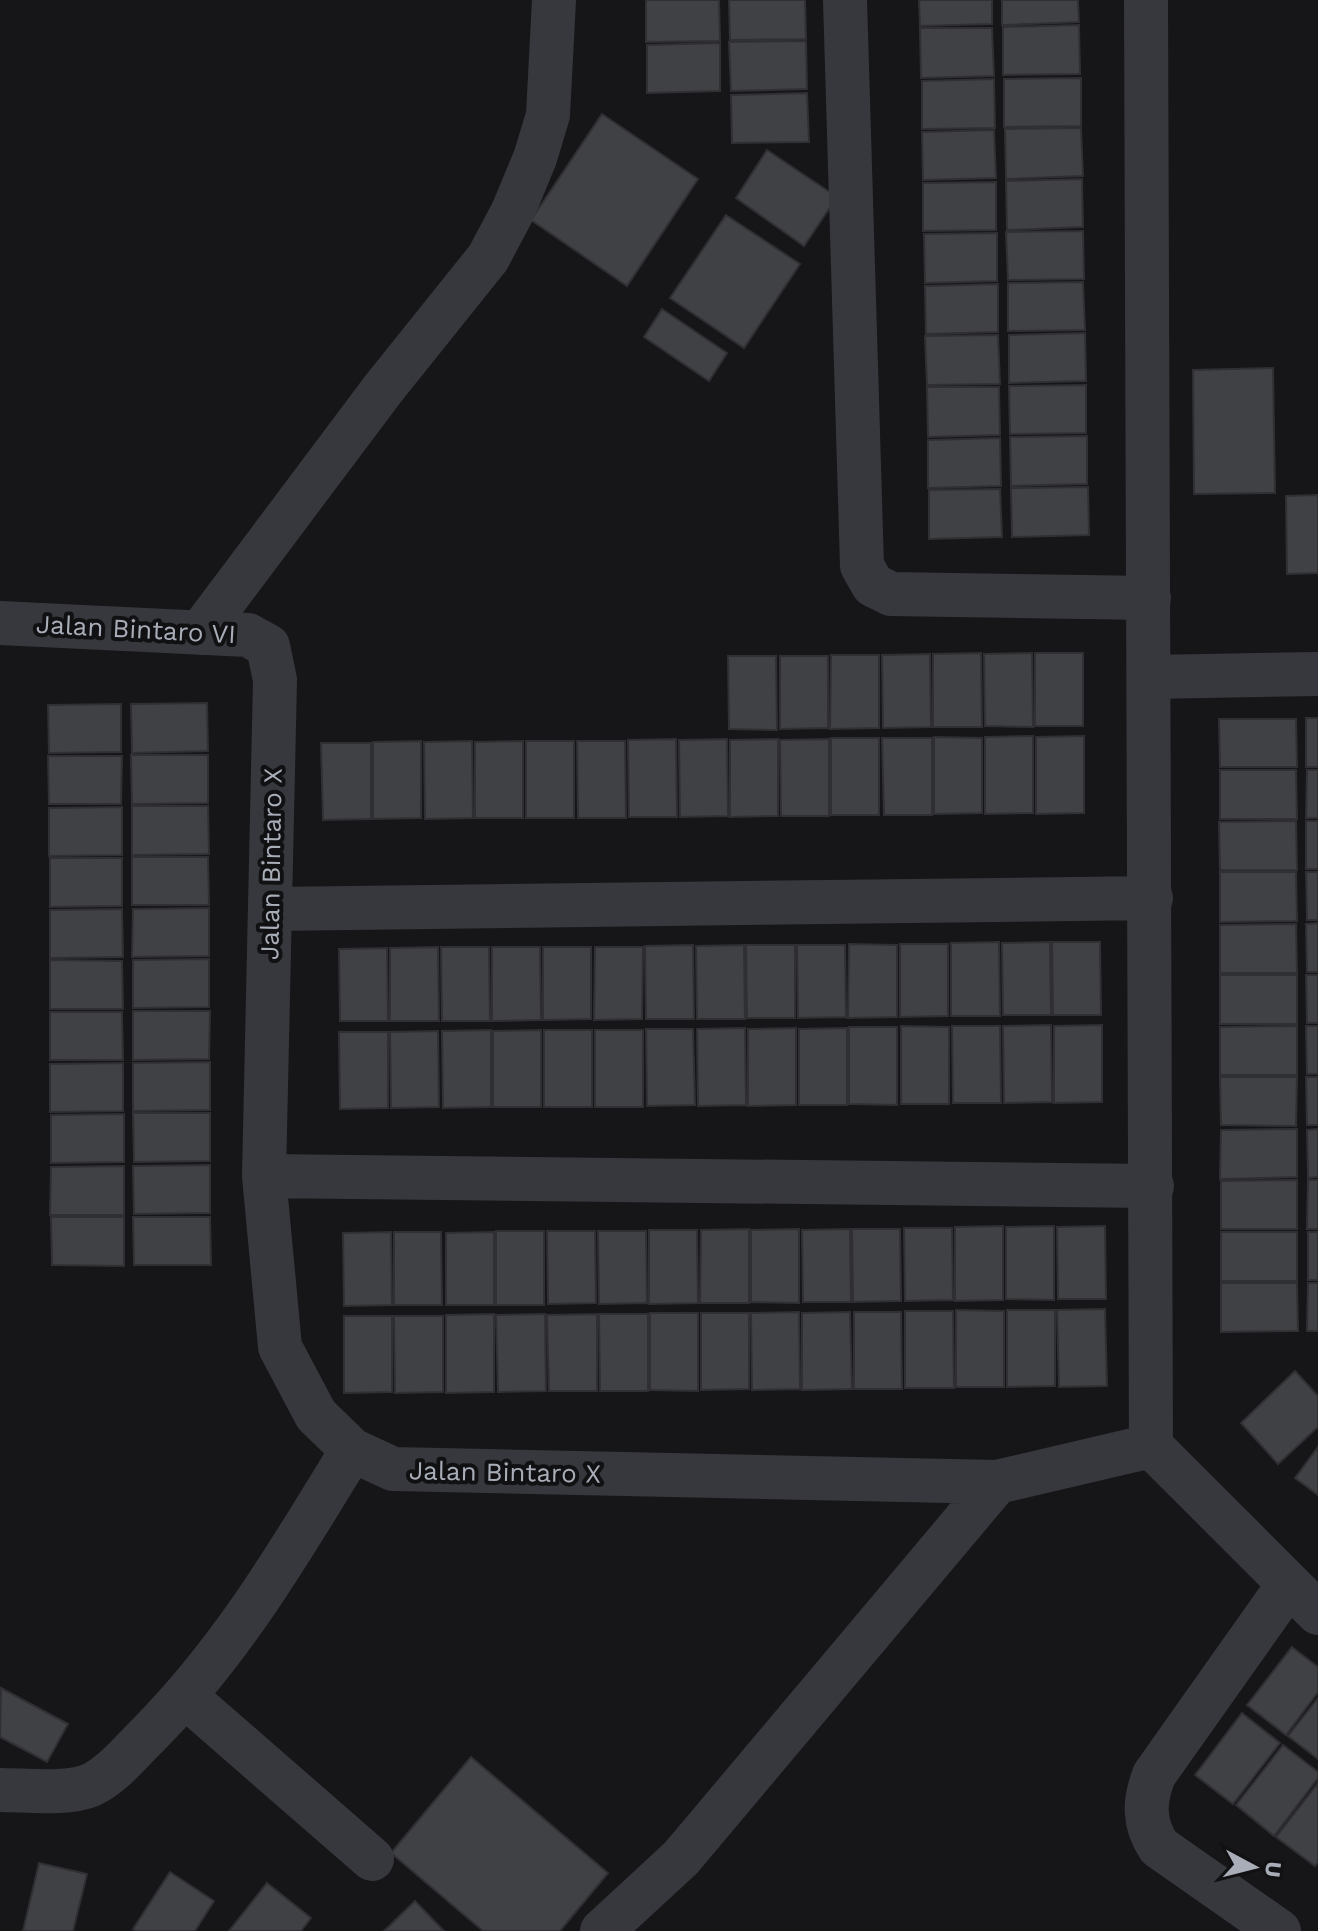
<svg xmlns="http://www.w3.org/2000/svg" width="1318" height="1931" font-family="'Work Sans',sans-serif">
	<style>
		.building { fill: #404145; stroke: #303034; stroke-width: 2 }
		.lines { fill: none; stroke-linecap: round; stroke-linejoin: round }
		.street { stroke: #37383d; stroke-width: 44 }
		.labels { text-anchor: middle; stroke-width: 8; stroke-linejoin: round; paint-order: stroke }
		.street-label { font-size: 26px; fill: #a8adb8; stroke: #111113 }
	</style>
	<rect width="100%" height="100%" fill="#161618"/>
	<path class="building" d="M646,0H719L720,41L646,42Z
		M729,0H805L806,39L730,40Z
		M919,0H992V24L920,26Z
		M1002,0H1078L1079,22L1002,25Z
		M1079,25L1080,74L1003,75V27Z
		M920,28H992L994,76L921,78Z
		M806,41L807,89L731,91L729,42Z
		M720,43V91L647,93V45Z
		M1081,78V126L1004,127V79Z
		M994,79L995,128L922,129V81Z
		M807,93L809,142L732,143L731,95Z
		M602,114L698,179L627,286L531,220Z
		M1081,128L1083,176L1006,179L1005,129Z
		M994,130L996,178L923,180L922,132Z
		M767,150L837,197L804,246L736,198Z
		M1082,179L1083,227L1007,230L1006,181Z
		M996,182V230L923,231V183Z
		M726,215L800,264L744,348L670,298Z
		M1083,231L1084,279L1008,280L1006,232Z
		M997,233V281L925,283L924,234Z
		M1083,282L1085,330L1008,331V283Z
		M998,284V332L926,334L925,286Z
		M662,309L727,353L709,381L644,337Z
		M1085,333L1086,381L1009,383V335Z
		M998,335L1000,384L927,385L925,336Z
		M1273,368L1275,493L1194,494L1193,370Z
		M1086,385V433L1010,434L1009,386Z
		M927,387H999L1000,435L928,437Z
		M1087,436V484L1011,486L1010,437Z
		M1000,438L1001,486L928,488V440Z
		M1088,487L1089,535L1012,537L1011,488Z
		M1000,489L1002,537L929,539V490Z
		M1318,495V573L1287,574L1286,496Z
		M981,653L982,727H933V654Z
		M1032,653L1033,727L985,726L984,654Z
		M1035,653H1083V726H1035Z
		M930,654L931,727L883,728L882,655Z
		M831,655H879V728L830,729Z
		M728,656H776L777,730L729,729Z
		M780,656H828V728L780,729Z
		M207,703L208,751L132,753L131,704Z
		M121,704V752L49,753L48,705Z
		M1306,718H1318V767H1306Z
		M1219,719H1296L1297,767H1220Z
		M1033,736V813L985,814V737Z
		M1084,736V813L1036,814V737Z
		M934,737L982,738V813L934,814Z
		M831,738H879V815H831Z
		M882,738H932V815H884Z
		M676,739L677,817H629L628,740Z
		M727,739L728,816L680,817L679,740Z
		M778,739V816L730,817V740Z
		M829,739V816H781L780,740Z
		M421,741V818L373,819V742Z
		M472,741L473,818L425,819L424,742Z
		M523,741V818H475V742Z
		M526,741H574V818H526Z
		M577,741H625L626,818H578Z
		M321,743H371V819L323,820Z
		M131,755H208V803L132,804Z
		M48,756H122L121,804H49Z
		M1220,770H1296L1297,819H1220Z
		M1307,770H1318V818H1306Z
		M132,806H208L209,854L132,855Z
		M122,807V855L49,856V808Z
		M1296,821L1297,870H1220L1219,822Z
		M1306,821H1318V869H1306Z
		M132,857H208L209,905H132Z
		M50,858H122V906L50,907Z
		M1220,872H1296L1297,921L1220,922Z
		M1306,872H1318V920H1307Z
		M209,908V956L132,957L133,909Z
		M122,909L123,957L50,958V910Z
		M1318,923V972H1307L1306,924Z
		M1296,924L1297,973H1220V925Z
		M999,942L1000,1016H951V943Z
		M1050,942L1051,1015H1003L1002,943Z
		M1052,942H1100L1101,1015H1053Z
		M849,944L897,945V1017L848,1018Z
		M900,944H948V1016L900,1017Z
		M693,945L694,1019H646L645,946Z
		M744,945L745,1019H697L696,946Z
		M746,945H795V1018H747Z
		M797,945H845L846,1017L798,1018Z
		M438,947L439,1021H390V948Z
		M441,947H489L490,1021H442Z
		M492,947H540L541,1020L492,1021Z
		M543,947H591V1019L543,1020Z
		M595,947H643L642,1019L594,1020Z
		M387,948L388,1021H340L339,949Z
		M209,959V1007L133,1008V960Z
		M50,960L122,961L123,1009H50Z
		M1220,975H1297V1024H1220Z
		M1306,975H1318V1023H1307Z
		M133,1011H210L209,1059L133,1060Z
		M50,1012H122L123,1060H50Z
		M1051,1025L1052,1102L1004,1103L1003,1026Z
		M1102,1025V1102L1054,1103V1026Z
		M901,1026L949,1027V1104H901Z
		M952,1026H1000L1001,1103H953Z
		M1297,1026V1075H1220V1027Z
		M1306,1026H1318V1074H1307Z
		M849,1027H897V1105L849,1104Z
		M745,1028L746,1105L698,1106L697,1029Z
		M796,1028V1105L748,1106V1029Z
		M847,1028V1105H799V1029Z
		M646,1029H693L695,1105L647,1106Z
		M491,1030V1107L443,1108L442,1031Z
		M541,1030V1107H493V1031Z
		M544,1030H592V1107H544Z
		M595,1030H643V1107H595Z
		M438,1031L439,1107L391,1108L390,1032Z
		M339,1032H388V1108L340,1109Z
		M210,1062V1110L133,1111V1063Z
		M123,1063V1111L50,1112V1064Z
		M1220,1077H1297L1296,1126L1221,1125Z
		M1306,1077H1318V1125H1307Z
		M133,1113H210V1161L134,1162Z
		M124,1114V1162L51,1163V1115Z
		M1297,1129V1177L1220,1179L1221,1130Z
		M1318,1129V1177L1308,1178L1307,1130Z
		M210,1165V1213L134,1214L133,1166Z
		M124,1166V1215H50L51,1167Z
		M1297,1180V1229H1221V1181Z
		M1308,1180H1318V1229H1307Z
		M51,1217H124V1266L52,1265Z
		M133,1217H210L211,1265H134Z
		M1003,1226V1300L955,1301V1227Z
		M1054,1226V1300L1006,1299V1227Z
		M1105,1226L1106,1299H1058L1057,1227Z
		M904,1228H952L953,1300L905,1301Z
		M749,1229V1303H700L701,1230Z
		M799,1229V1303L751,1302V1230Z
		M850,1229L851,1302H803L802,1230Z
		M852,1229H900L901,1301L853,1302Z
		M649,1230H697L698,1303L649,1304Z
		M496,1231H544V1305H496Z
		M547,1231H595L596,1303L548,1304Z
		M598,1231H646L647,1303L599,1304Z
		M391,1232L392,1305L344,1306L343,1233Z
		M394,1232H441L442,1305H394Z
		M494,1232V1305H446V1233Z
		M1221,1232H1297V1281H1221Z
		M1308,1232H1318V1280H1308Z
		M1221,1283H1297L1298,1331L1221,1332Z
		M1308,1283H1318V1331H1307Z
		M1105,1309L1107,1386L1059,1387L1057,1310Z
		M956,1310L1004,1311V1387H956Z
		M1007,1310H1055V1386L1007,1387Z
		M905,1311H953L954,1388H905Z
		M799,1312L800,1389L752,1390L751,1313Z
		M850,1312L852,1389L802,1390V1313Z
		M854,1312H901L902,1389H854Z
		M650,1313H698V1391L650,1390Z
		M701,1313H749V1389L701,1390Z
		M494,1314V1392L446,1393V1315Z
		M545,1314L546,1391L498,1392L496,1315Z
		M597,1314V1391H549L547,1315Z
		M599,1314H648V1391H600Z
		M344,1316H392V1392L344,1393Z
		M394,1316H443V1392L395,1393Z
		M1295,1371L1318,1396V1427L1278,1464L1241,1423Z
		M1318,1447V1495L1295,1478Z
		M1292,1647L1318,1667V1692L1286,1735L1247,1705Z
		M1,1688L68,1724L47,1762L0,1737Z
		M1318,1698V1759L1288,1736Z
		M1242,1713L1280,1743L1233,1804L1195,1775Z
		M1283,1745L1318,1772V1778L1274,1836L1236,1805Z
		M471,1757L608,1873L560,1931H483L391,1853Z
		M1318,1783V1862L1315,1866L1276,1837Z
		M39,1863L87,1874L73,1931H23Z
		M170,1872L214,1901L195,1931H136L133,1929Z
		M267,1883L311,1918L301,1931H229Z
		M415,1901L444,1931H384Z"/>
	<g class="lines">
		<path class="street" d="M845,0L862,566L873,585L891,594L1149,598
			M1146,0L1151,1446L1318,1613
			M0,623L248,635L268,646L275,680L264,1176L280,1347L316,1415L352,1450L393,1469L997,1482L1151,1446
			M200,633L383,389L488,258L513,211L535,158L548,115L554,0
			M1150,677L1318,674
			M270,909L1151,898
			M264,1176L1152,1186
			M186,1697L372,1859
			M0,1790C25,1790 68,1795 91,1785C112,1775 130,1753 146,1737C232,1651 289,1553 352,1450
			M602,1931L681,1858L997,1482
			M1279,1931L1159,1847C1143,1823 1144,1801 1154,1775L1289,1584"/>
	</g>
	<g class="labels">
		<g class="street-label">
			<text transform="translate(136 629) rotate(3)" y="9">Jalan Bintaro VI</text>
			<text transform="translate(271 864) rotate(-89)" y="9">Jalan Bintaro X</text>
			<text transform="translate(505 1472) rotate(1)" y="9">Jalan Bintaro X</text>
		</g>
	</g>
	<g transform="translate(1254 1867) rotate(97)" stroke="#111113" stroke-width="6" paint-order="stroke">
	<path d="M0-6L14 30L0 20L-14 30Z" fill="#a8adb8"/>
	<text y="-12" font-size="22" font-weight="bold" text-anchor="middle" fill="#a8adb8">U</text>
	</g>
</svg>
